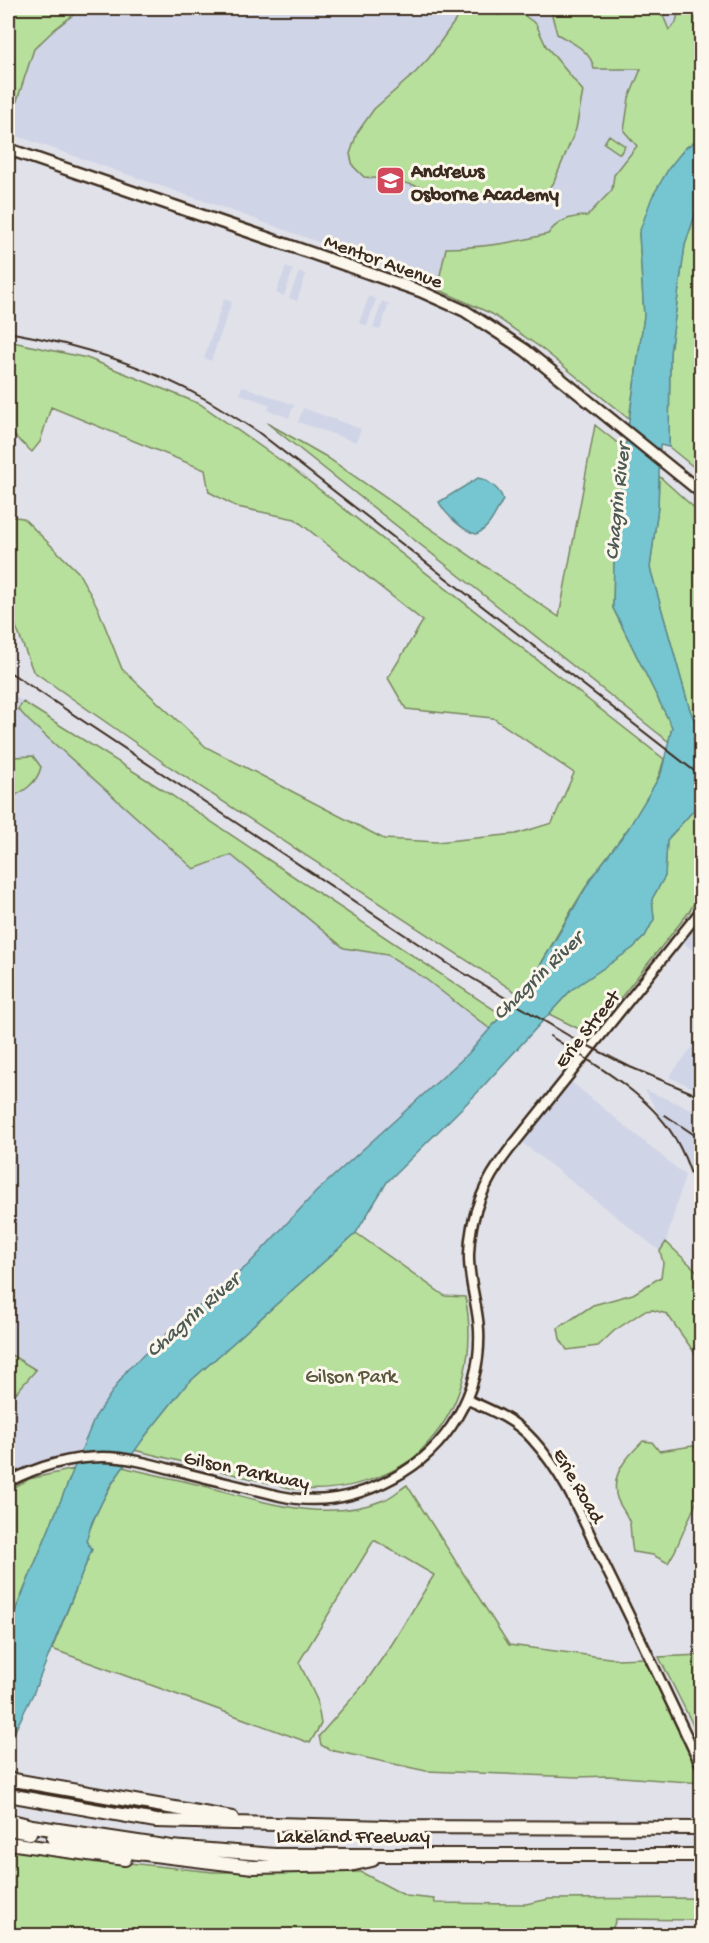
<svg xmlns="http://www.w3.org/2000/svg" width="709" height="1943" font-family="'Gochi Hand',sans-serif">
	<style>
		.built { fill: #cfd4e7 }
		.green { fill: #b7e09d; stroke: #79855e; stroke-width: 1.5 }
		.water { fill: #76c6d2; stroke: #5e888a; stroke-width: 1.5 }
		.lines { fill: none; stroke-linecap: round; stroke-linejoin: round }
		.minor-casing { stroke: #3b2a1e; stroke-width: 13 }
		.major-casing { stroke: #3b2a1e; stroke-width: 15 }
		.highway-casing { stroke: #3b2a1e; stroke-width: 16 }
		.minor { stroke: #fbf7ec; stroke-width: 8 }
		.major { stroke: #fbf7ec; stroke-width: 10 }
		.highway { stroke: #fbf7ec; stroke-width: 12 }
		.rail { stroke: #3b2a1e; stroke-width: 2 }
		.labels { text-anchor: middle; stroke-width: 6; stroke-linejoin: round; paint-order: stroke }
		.poi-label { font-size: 20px; font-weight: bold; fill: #3b2a1e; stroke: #fbf7ec; text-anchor: start }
		.street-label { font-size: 20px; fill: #3b2a1e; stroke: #fbf7ec }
		.park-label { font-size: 20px; fill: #5a583e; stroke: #fbf7ec }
		.water-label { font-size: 21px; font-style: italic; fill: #4d5954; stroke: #fbf7ec }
	</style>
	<rect width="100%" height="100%" fill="#e1e2e9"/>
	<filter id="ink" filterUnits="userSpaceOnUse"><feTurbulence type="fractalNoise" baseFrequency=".0167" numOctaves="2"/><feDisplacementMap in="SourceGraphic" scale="12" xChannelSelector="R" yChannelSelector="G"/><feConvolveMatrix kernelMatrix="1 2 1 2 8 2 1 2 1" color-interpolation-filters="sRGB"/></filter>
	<g filter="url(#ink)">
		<path class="built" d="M8,8H701V74L541,348L492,314L392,269L227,209L8,133Z
			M286,267L293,270L284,296L276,293Z
			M299,272L306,274L297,301L289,298Z
			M369,296L376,299L367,326L359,323Z
			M224,299L232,302L211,361L204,358Z
			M382,301L389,304L380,330L373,328Z
			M242,386L294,405L289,418L268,410L270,405L240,394Z
			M303,408L361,429L356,442L298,422Z
			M8,692L171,795L502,1015L468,1054L316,1192L248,1265L172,1329L127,1370L95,1417L81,1451L8,1473Z
			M701,914V957L680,940Z
			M701,1036V1091L669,1077Z
			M569,1080L685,1175L666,1242L660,1251L520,1141Z
			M645,1090L701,1113V1192L700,1186Z"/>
		<path class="green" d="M8,8H82L55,29L34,49L8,128Z
			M464,8H495L498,15L514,8L536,24L546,46L583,91L576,129L571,141L553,184L543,194L507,202L447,193L392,180L364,177L353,166L350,154L357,133L374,109L415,73L429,58Z
			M550,8H655L662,13L669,30L676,23L679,8H701V138L685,148L639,233L644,316L629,419L541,348L492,314L437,289L446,248C481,248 514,243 548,234C557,221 571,216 587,216L612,190L614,175L637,146L624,131L629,98L641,69H594C591,50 572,43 557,34Z
			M609,135L625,146L620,154L604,143Z
			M701,197V473L669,447L670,353L685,245Z
			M8,341L87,358L200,404L297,472L664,759C654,802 618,840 593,876C570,910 551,947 530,983L520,995L170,767L33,671L8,606V516L23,518L78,572L97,606L122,669L206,747L384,839L437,842L516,834L552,823L574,773L493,718L406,709L388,678L423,621L295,519L237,507L209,492L205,470L51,407L40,442L32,452L8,430Z
			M267,423L325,456L559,617L595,425L625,449L614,562L613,608L672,727L669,742Z
			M659,476L701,514V737L689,707L650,568L658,507Z
			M23,702L171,795L502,1015L490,1029L423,977L388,955L344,948L231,855L194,869L29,721L18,709Z
			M33,756L41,767C37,784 23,792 8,799V760L14,757Z
			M701,802V892L689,912L591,1035L549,1014L571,990L633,948L645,936L654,919L652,899L665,876L667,840Z
			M356,1233L445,1296L465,1297C476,1348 464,1404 428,1443C423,1448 418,1455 412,1459C377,1483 336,1492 294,1489L134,1450L186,1385Z
			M666,1242L701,1275V1362L667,1314L653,1310L644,1311L614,1331L598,1346L567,1350L560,1339L558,1328L593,1305L633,1294L661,1277L663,1263L660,1251Z
			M8,1353L36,1370L8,1402Z
			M643,1441L652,1442L659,1451L693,1446L701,1449V1495L699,1496L675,1551L668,1563L653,1555L633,1552C631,1542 631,1533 630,1524C628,1515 620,1507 617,1498C610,1474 627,1457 643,1441Z
			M123,1467C150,1474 177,1479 204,1486C262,1501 324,1524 384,1500C392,1497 399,1490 407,1485L509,1645L617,1659L644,1658L701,1777V1783L608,1776L578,1777L426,1771L330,1750L321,1745L319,1736L365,1683L392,1644L434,1575L374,1540L299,1662L317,1700L321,1724L310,1743L52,1649L92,1549L86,1541C94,1514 107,1490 123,1467Z
			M74,1469L8,1628V1491L29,1479Z
			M701,1655H702L701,1741L659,1657Z
			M8,1850L213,1872H361L406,1896L434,1899L435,1903L526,1904L549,1899L701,1898V1920L616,1919L610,1936L8,1935Z"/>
		<path class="water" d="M701,138V197L685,245L670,353L669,447L660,445L658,507L650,568L689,707L701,737V802L667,840L665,876L652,899L654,919L645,936L633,948L571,990L476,1094L387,1182L356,1233L186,1385L146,1435L110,1486L92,1522L86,1541L92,1549L33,1694L8,1745V1629L95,1417L127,1370L172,1329L248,1265L316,1192L468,1054L530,983L592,877L628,829L661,774L672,727L613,608L614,562L622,470L644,316L639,233L652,197L669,168L685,148Z
			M478,478C488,480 501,490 503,500C496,511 490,529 476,534C463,531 445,514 439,502Z"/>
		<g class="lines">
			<defs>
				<path id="minor" d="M468,1400C491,1410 516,1420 533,1440C566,1476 584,1523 605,1566C638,1633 670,1700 702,1768
					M8,1482C37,1467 69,1457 103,1457C126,1457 152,1464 174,1470C209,1479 244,1487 280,1496C319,1505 358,1497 393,1478C447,1450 482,1392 479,1330C478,1305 468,1280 469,1254C470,1214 484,1182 509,1150L702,909"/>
				<path id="major" d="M8,149L311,253L420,291L465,311L525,350L702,493"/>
				<path id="highway" d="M8,1779L232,1818
					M8,1795L156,1821L388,1827L702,1828
					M8,1820L32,1826L171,1847L275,1855H702
					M8,1829L30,1833
					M53,1838L129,1852L253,1867L350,1865L372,1860
					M8,1843L125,1859"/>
			</defs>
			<use href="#minor" class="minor-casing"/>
			<use href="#major" class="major-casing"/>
			<use href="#highway" class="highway-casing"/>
			<use href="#minor" class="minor"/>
			<use href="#major" class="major"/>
			<use href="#highway" class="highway"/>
			<path class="rail" d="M8,332C77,344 145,365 207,400C224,410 241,421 258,432L702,777
				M8,671L450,965L571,1037L630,1067L702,1097
				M550,1036C591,1062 647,1093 673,1135C687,1157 694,1183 702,1208
				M665,1115L702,1140"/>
		</g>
	</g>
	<defs>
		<symbol id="school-square" viewBox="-11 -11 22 22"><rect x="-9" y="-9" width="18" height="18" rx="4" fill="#d1495b" stroke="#fbf7ec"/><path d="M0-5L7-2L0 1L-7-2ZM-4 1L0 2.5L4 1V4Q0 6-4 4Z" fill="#fff"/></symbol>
	</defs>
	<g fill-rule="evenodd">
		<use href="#school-square" x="374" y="164" width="33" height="33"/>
	</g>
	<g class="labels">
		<g class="poi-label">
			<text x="411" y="177">Andrews<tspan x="411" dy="23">Osborne Academy</tspan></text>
		</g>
		<g class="street-label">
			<text transform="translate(384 260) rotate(20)" y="7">Mentor Avenue</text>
			<text transform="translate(586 1028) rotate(-52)" y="7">Erie Street</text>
			<text transform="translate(247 1469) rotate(12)" y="7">Gilson Parkway</text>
			<text transform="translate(580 1485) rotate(60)" y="7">Erie Road</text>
			<text x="353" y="1842">Lakeland Freeway</text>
		</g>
		<g class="park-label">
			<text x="351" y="1382">Gilson Park</text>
		</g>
		<g class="water-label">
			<text transform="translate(616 502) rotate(-84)" y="7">Chagrin River</text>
			<text transform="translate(537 975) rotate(-44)" y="7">Chagrin River</text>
			<text transform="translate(192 1314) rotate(-41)" y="7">Chagrin River</text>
		</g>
	</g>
	<rect width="709" height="1943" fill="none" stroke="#fbf7ec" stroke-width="30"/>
	<rect x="15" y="15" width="679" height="1913" fill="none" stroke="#3b2a1e" stroke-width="2" filter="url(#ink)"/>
</svg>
